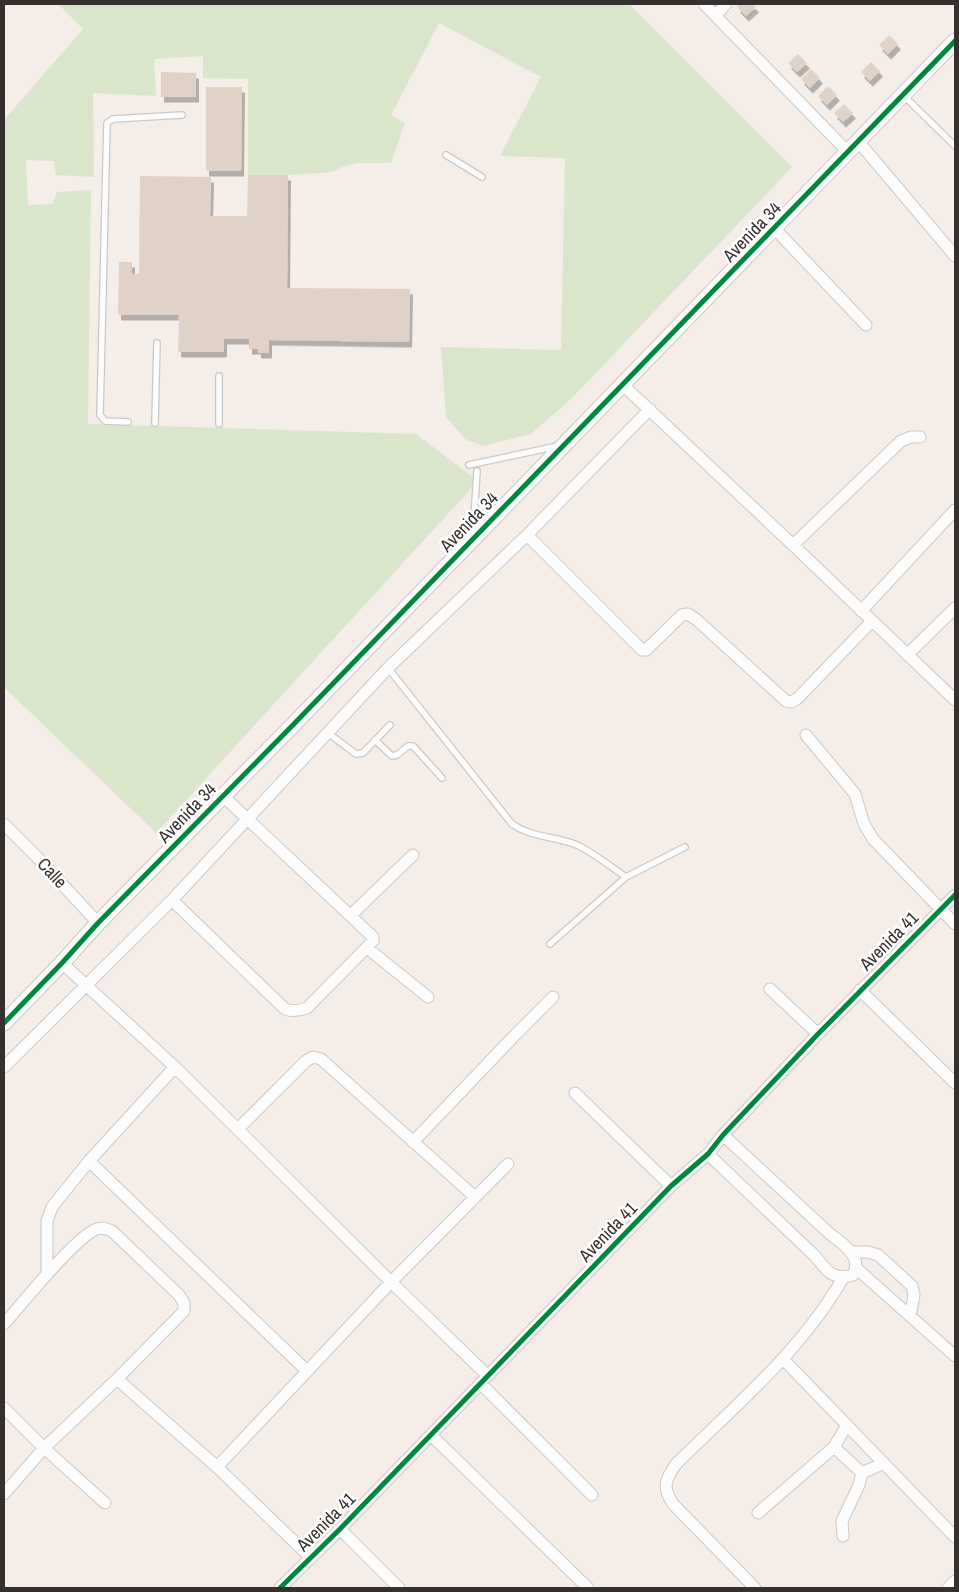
<svg xmlns="http://www.w3.org/2000/svg" width="959" height="1592" font-family="'Archivo Narrow',sans-serif">
	<style>
		.green { fill: #d9e6cc }
		.building { fill: #e0d2c7; filter: url(#shadow) }
		.lines { fill: none; stroke-linecap: round; stroke-linejoin: round }
		.lane-casing { stroke: #ccc7c3; stroke-width: 8 }
		.street-casing { stroke: #ccc7c3; stroke-width: 13 }
		.secondary-casing { stroke: #ccc7c3; stroke-width: 17 }
		.lane { stroke: #fdfcfc; stroke-width: 5.5 }
		.street { stroke: #fdfcfc; stroke-width: 11 }
		.secondary { stroke: #fdfcfc; stroke-width: 15 }
		.cycleway-casing { stroke: #fff; stroke-width: 8 }
		.cycleway { stroke: #00873e; stroke-width: 5 }
		.labels { text-anchor: middle; stroke-width: 5; stroke-linejoin: round; paint-order: stroke }
		.street-label { font-size: 18px; fill: #36312e; stroke: #fff }
	</style>
	<defs>
		<filter id="shadow"><feDropShadow dx="3" dy="5.5" stdDeviation="0" flood-color="#0004"/></filter>
	</defs>
	<rect width="100%" height="100%" fill="#f4ede8"/>
	<path class="green" d="M58,4H629L792,167L572,398L531,434L483,446L465,439L446,417L441,347L561,350L565,158L500,156L541,77L439,23L391,115L405,123L391,163H358L344,166L332,172L288,175H248V79L203,78V56L154,59L156,96L93,93L94,177L56,175L54,161L26,160L28,205L53,204L57,192L91,190L88,424L416,434L478,481L156,833L4,687V120L83,29Z"/>
	<path class="building" d="M740,4H753L756,7L746,16L737,7Z
		M889,35L898,44L888,54L879,45Z
		M798,54L807,63L797,72L788,63Z
		M871,62L880,71L870,81L861,72Z
		M811,69L820,78L810,88L801,79Z
		M161,72L196,73V97H161Z
		M828,86L837,95L827,105L818,96Z
		M206,87H242L241,171H206Z
		M844,104L853,113L843,122L834,113Z
		M248,175H288L287,288L410,289L409,342L269,340V353H258V349H249V339H224V352H178L179,315H118L119,262H132V274H139L140,176L211,177L210,216H247Z"/>
	<g class="lines">
		<defs>
			<path id="lane" d="M903,95L955,146
				M446,155L482,177
				M128,422L105,421L100,415L107,123L113,119L182,115
				M155,423L157,343
				M219,424V376
				M469,465L558,446
				M473,534L477,471
				M388,668L512,824C532,838 555,836 577,845C594,853 611,867 626,877L685,847
				M328,733L356,754L363,753L390,725
				M375,740L392,756L397,755L408,746H413L442,778
				M550,944L626,877"/>
			<path id="street" d="M704,4L848,152
				M716,15L726,4
				M858,141L955,256
				M774,228L866,325
				M623,385L793,545L955,700
				M527,535L642,650H646L682,615L688,614L697,620L786,701L791,702L797,699L872,621
				M793,545L901,441L911,437H920
				M861,611L955,510
				M907,655L955,608
				M806,735L855,794L864,824L873,839L955,924
				M4,824L37,857L98,923
				M172,900L285,1009C293,1012 299,1011 307,1008L373,941V937L223,796
				M351,915L413,855
				M367,948L428,997
				M770,989L818,1034
				M860,990L955,1083
				M4,1067L172,900L388,668L527,535L650,409
				M175,1067L391,1282L487,1375
				M575,1093L671,1186
				M238,1129L306,1061L313,1057L321,1059L475,1197
				M413,1142L516,1034L553,997
				M708,1154L815,1256C826,1270 833,1281 853,1275C863,1256 843,1244 830,1234L723,1135
				M89,1161L307,1371
				M850,1252H868L878,1255L912,1286L914,1295L910,1316
				M856,1268L955,1356
				M47,1274V1221L52,1207L89,1161L175,1067L62,963
				M4,1324C21,1305 77,1235 97,1229C102,1227 107,1229 112,1231L179,1295L184,1303V1311L117,1379L44,1448L105,1503
				M783,1359L955,1537
				M117,1379L217,1467L311,1558
				M480,1383L592,1495
				M4,1408L44,1448L4,1494
				M847,1425L834,1447L862,1473L884,1463
				M431,1435L588,1588
				M217,1467L391,1282L508,1164
				M758,1513L834,1447
				M340,1529L399,1588
				M843,1536L842,1521L859,1485L862,1473
				M280,1588L340,1529L671,1186L708,1154L723,1135L818,1034L955,895
				M755,1588L673,1504C662,1487 665,1480 676,1464C735,1406 802,1350 843,1278
				M948,1588L955,1581"/>
			<path id="secondary" d="M4,1023L62,963L98,923L290,728L955,41"/>
		</defs>
		<use href="#lane" class="lane-casing"/>
		<use href="#street" class="street-casing"/>
		<use href="#secondary" class="secondary-casing"/>
		<use href="#lane" class="lane"/>
		<use href="#street" class="street"/>
		<use href="#secondary" class="secondary"/>
		<defs>
			<path id="cycleway" d="M4,1023L62,963L98,923L290,728L955,41
				M280,1588L340,1529L671,1186L708,1154L723,1135L818,1034L955,895"/>
		</defs>
		<use href="#cycleway" class="cycleway-casing"/>
		<use href="#cycleway" class="cycleway"/>
	</g>
	<g class="labels">
		<g class="street-label">
			<text transform="translate(752 232) rotate(-46)" y="6">Avenida 34</text>
			<text transform="translate(469 522) rotate(-46)" y="6">Avenida 34</text>
			<text transform="translate(187 813) rotate(-46)" y="6">Avenida 34</text>
			<text transform="translate(52 873) rotate(47)" y="6">Calle</text>
			<text transform="translate(889 941) rotate(-45)" y="6">Avenida 41</text>
			<text transform="translate(608 1232) rotate(-46)" y="6">Avenida 41</text>
			<text transform="translate(326 1522) rotate(-45)" y="6">Avenida 41</text>
		</g>
	</g>
	<rect width="959" height="1592" fill="none" stroke="#36312e" stroke-width="10"/>
</svg>
